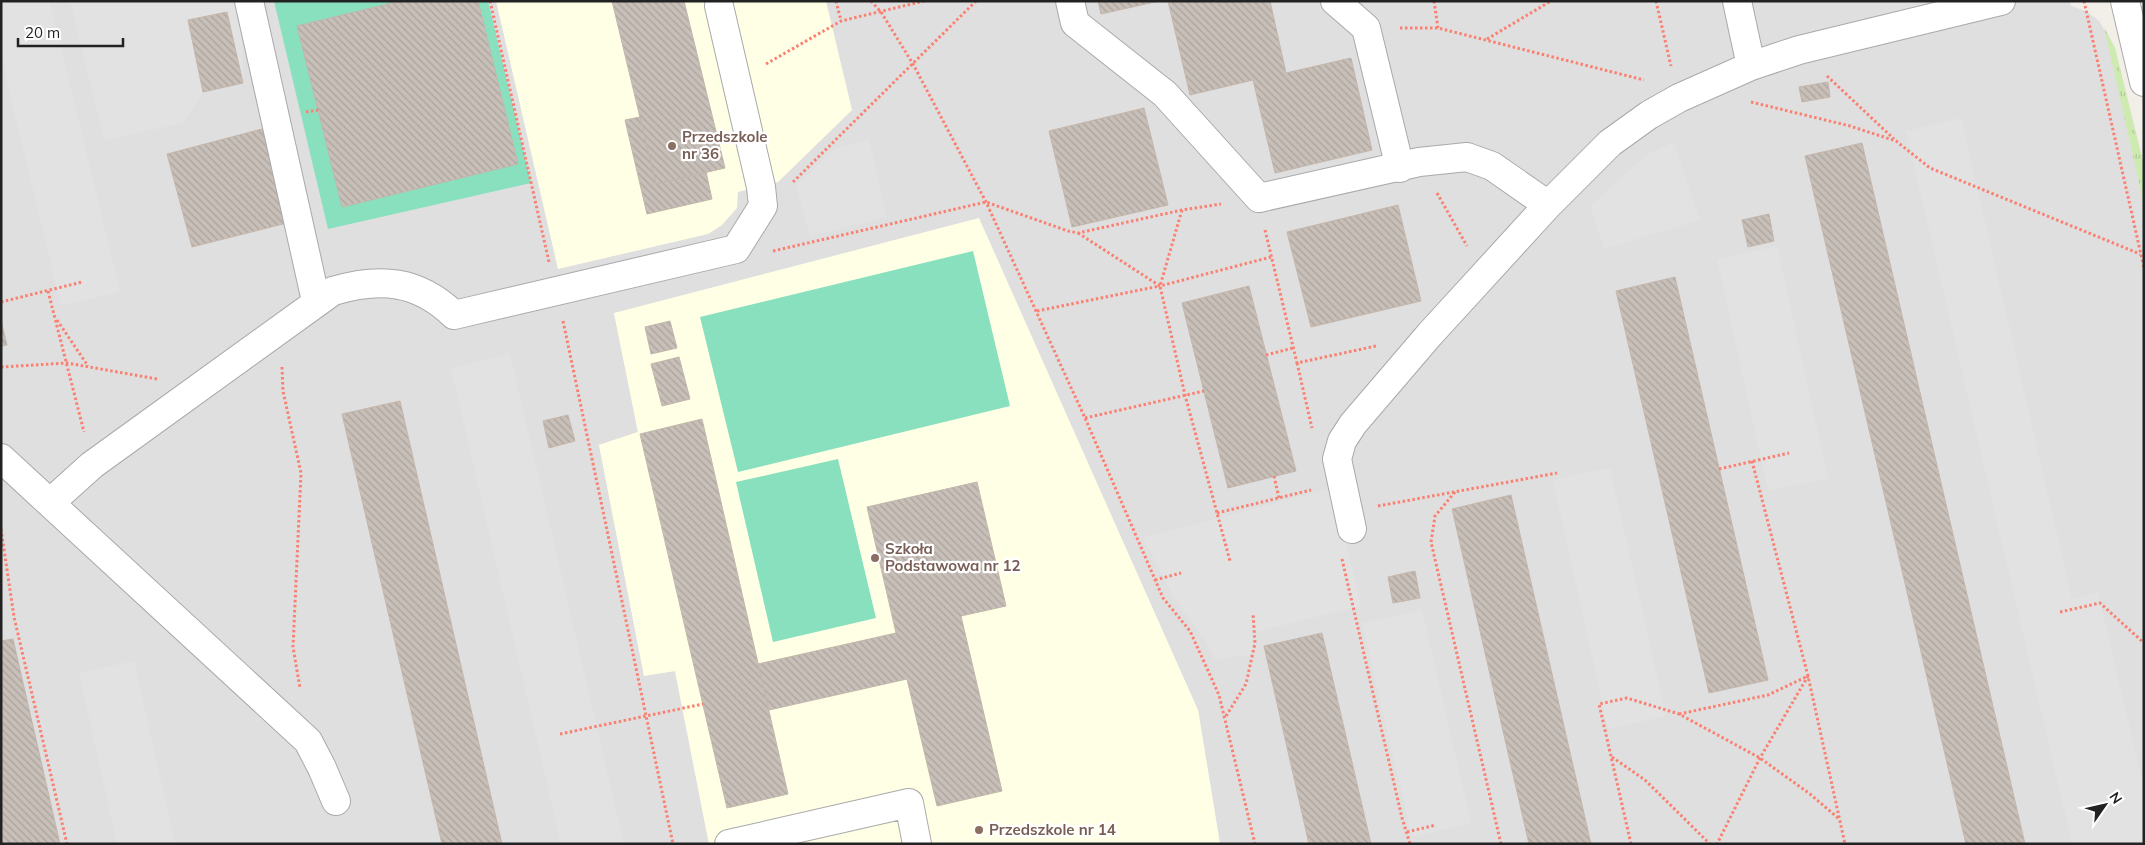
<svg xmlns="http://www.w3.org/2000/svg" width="2145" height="845" font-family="Mulish,sans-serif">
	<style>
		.residential { fill: #e0dfdf }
		.education { fill: #ffffe5 }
		.grass { fill: url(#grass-tufts) }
		.pitch { fill: #88e0be }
		.parking { fill: #e2e2e2 }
		.building { fill: url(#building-back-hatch); stroke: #c4b6ab }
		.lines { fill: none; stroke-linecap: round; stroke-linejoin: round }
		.minor-casing { stroke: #a9a9a9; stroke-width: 30 }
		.path { stroke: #fa8072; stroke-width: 3; stroke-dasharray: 2.5 2.5; stroke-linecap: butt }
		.minor { stroke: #fff; stroke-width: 28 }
		.education-dot { fill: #8d6e63; stroke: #fff; stroke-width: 2 }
		.labels { text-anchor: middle; stroke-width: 4.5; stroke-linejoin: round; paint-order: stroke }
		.education-label { font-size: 15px; font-weight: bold; fill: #785e54; stroke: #fff; text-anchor: start }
	</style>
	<defs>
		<pattern id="grass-tufts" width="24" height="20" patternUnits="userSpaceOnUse" patternTransform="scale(1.25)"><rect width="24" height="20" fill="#cdebb0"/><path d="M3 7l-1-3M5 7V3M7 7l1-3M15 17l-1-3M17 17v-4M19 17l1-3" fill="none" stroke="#b0c997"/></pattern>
		<pattern id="building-back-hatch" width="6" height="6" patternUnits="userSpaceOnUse" patternTransform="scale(1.25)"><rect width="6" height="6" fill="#c7bfb8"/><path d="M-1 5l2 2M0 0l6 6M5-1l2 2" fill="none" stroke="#aba49e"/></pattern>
	</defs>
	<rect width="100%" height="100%" fill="#f2efe9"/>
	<path class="residential" d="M1,1H2070L2071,6L2086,11L2099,21L2115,48L2144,166V844H1220L1198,710L614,313L638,432L599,445L644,675L675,671L709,844H1Z"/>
	<path class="education" d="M496,1H826L852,110L778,182L738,192L737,208L722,225L708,234L558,269Z
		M979,218L1198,710L1220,844H709L675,671L644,676L599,445L638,432L614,313Z"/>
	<path class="grass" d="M2104,27L2115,48L2144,166V205Z"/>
	<path class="pitch" d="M274,1H488L531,183L328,229Z
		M973,251L1010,406L738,472L700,317Z
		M838,459L876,618L773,642L736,482Z"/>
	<path class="parking" d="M1,1H50L120,292L61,306L1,57Z
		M70,1H237L243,24V83L203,92L183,123L104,140Z
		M1961,118L2072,599L2098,593L2144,788V844H2072L1906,131Z
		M869,140L887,217L810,236L796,185L836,148Z
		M1674,142L1700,220L1604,249L1590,206L1648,154Z
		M1777,246L1828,478L1768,491L1717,259Z
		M510,354L624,844H561L451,368Z
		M1610,468L1666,716L1608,729L1553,480Z
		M1333,488L1361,606L1251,633L1254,654L1215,660L1206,641L1173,596L1143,538Z
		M1422,610L1471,823L1412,837L1362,623Z
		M134,661L175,844H117L79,673Z"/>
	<path class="building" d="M400,1H478L518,164L342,207L297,26Z
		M612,1H684L725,168L656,184Z
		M1098,1H1159L1101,14Z
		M1168,1H1270L1286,73L1351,58L1372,150L1275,173L1253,80L1190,95Z
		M227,12L243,83L203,92L188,20Z
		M1828,82L1830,97L1802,102L1799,87Z
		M1144,108L1168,205L1072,227L1049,131Z
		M640,117L656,184L706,172L712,199L647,214L625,120Z
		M262,129L287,223L192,247L167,154Z
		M1862,143L2025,844H1966L1805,156Z
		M1398,205L1421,301L1311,327L1287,232Z
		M1769,214L1774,241L1748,247L1742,220Z
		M1675,277L1768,680L1709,693L1616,291Z
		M1249,286L1296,471L1228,488L1182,303Z
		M1,321L7,345L1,346Z
		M670,321L677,348L651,354L645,327Z
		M679,357L690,399L662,406L651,364Z
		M400,401L502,844H442L342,414Z
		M568,415L575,441L549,448L543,421Z
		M702,419L788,794L727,808L640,434Z
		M977,482L1006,606L961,616L1002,791L937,806L907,679L769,710L758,664L896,633L867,507Z
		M1511,495L1591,844H1529L1452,509Z
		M1415,571L1420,598L1393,603L1388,577Z
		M1322,633L1371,844H1309L1264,646Z
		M13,639L60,844H1V641Z"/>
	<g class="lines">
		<defs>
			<path id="minor" d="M249,1L316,301
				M1070,1L1075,23L1165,94L1259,198L1419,162L1467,157L1492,166L1548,205
				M1335,1L1366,28L1400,168
				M1737,1L1751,66
				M2125,1L2144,82
				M1,458L308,741L322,768L336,801
				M51,502L92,465L333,291C380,277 418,280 454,315L736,249L763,206L761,187L719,6
				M1352,529L1337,459L1342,441L1353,424L1430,334L1548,205L1610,143L1649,115L1679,98L1751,66L1799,50L2001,1
				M729,844L909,803L917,844"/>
		</defs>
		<use href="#minor" class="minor-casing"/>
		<path class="path" d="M490,1L549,262
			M836,1L841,21
			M871,1L881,12L913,64L986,202L1085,418L1163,598L1190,631L1219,695L1255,844
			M1434,1L1438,28
			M1656,1L1671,66
			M2084,1L2144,268
			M1400,28H1438L1644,80
			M1487,39L1551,1
			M766,64L841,21L924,1
			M1827,76L1894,139
			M1751,102L1850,126L1896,141L1930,168L2140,254
			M306,112L318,110
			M793,182L976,1
			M1437,193L1467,246
			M1182,210L1160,286L1185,395L1230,561
			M1265,230L1297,363L1376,346
			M1078,233L1160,286L1271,257
			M773,251L986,202L1068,231L1078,233L1182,210L1221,204
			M48,291L84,432
			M1,302L82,282
			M1037,311L1160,286
			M57,320L88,366
			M563,321L673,844
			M1266,355L1293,348
			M1297,363L1312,428
			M1,367L67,363L157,379
			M282,367L283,391L301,473L293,647L300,688
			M1085,418L1204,391
			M1752,461L1808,676L1845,844
			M1719,469L1789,453
			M1274,476L1279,498
			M1455,492L1435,516L1431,542L1501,844
			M1378,506L1557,473
			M1217,513L1311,490
			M1,529L14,617L67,844
			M1342,559L1402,818L1410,844
			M1155,580L1181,573
			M2060,612L2100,603L2144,643
			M1679,714L1768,695L1808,676L1760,758L1717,844
			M1226,716L1246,684L1255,643L1253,614
			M560,734L703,704
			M1612,757L1645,780L1710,844
			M1407,832L1436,825
			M1631,844L1599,704L1627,698L1679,714L1760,758L1810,794L1838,818"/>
		<use href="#minor" class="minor"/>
	</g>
	<g class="education-dot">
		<circle cx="672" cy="146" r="5"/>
		<circle cx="875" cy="558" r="5"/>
		<circle cx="979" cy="830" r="5"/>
	</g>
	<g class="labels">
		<g class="education-label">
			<text x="682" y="142">Przedszkole<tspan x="682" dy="17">nr 36</tspan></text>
			<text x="885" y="554">Szkoła<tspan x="885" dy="17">Podstawowa nr 12</tspan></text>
			<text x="989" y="835">Przedszkole nr 14</text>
		</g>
	</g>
	<rect width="2145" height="845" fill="none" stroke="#222222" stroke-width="5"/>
	<g transform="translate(2105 805) rotate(56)" stroke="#ffffff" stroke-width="4" paint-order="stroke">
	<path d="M0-4L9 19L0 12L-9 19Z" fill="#222222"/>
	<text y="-8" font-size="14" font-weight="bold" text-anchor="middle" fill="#222222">N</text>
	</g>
	<path d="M18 38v8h105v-8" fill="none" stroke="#222222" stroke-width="2.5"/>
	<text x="25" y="38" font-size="15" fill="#222222" stroke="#ffffff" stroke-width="4" paint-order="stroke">20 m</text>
</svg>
